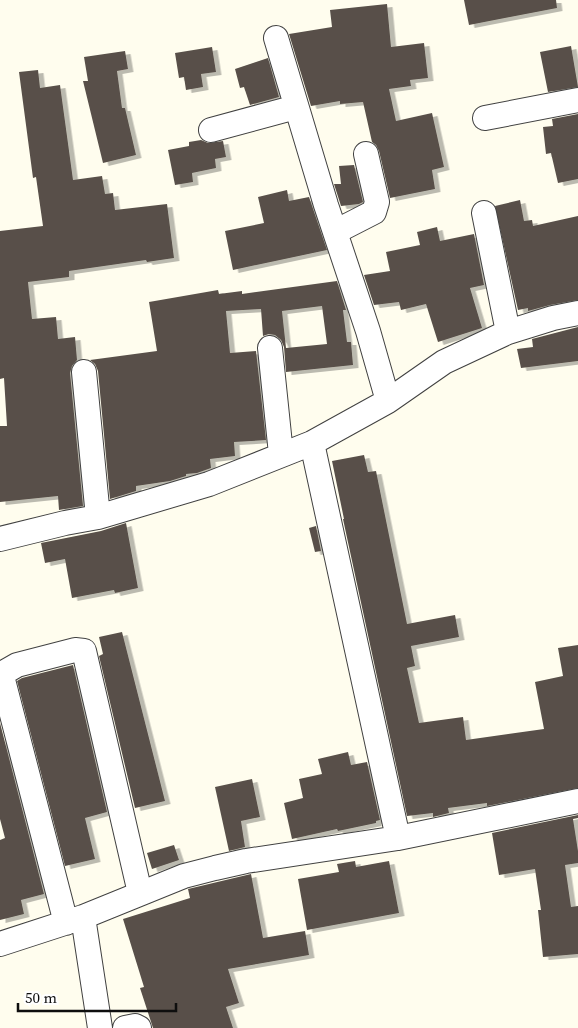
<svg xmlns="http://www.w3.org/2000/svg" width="578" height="1028" font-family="'Source Serif 4',serif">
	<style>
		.building { fill: #585049; fill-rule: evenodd; filter: url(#shadow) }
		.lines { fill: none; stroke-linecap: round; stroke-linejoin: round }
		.street-casing { stroke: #414141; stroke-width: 26 }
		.street { stroke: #fff; stroke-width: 24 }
	</style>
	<defs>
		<filter id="shadow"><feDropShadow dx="5.5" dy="3" stdDeviation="0" flood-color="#0004"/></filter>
	</defs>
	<rect width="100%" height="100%" fill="#fffdee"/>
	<path class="building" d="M464,0H556L557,8L469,25Z
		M387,4L391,47L424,43L428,78L410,80L411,86L389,89L396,121L432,113L444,167L432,170L435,189L390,198L379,151L376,145L372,142L363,102L340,104V101L311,106L289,34L332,27L330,10Z
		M571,46L578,87L548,92L540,52Z
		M212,47L216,72L201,74L203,87L186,90L184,77L179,78L175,53Z
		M125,51L128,69L117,71L122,108H125L136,155L103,163L83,81H88L84,57Z
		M268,58L279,97L250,105L244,87L240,88L235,69Z
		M38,70L40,88L60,85L73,180L102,176L105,194L113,193L115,210L167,204L174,258L147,262L146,260L69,271V277L28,282L32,319L56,317L58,339L75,337L77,360L72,366L70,373L83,506L59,510L58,496L0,502V426H7L4,378L0,379V231L43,226L36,177L33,178L19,72Z
		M578,114V179L558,183L551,153L546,154L543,127L553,126L552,119Z
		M201,140L208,143L223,141L226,157L215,159L216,168L192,173L193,182L175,185L168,150L189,146V142Z
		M354,165L363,202L359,204L341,206L334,184H341L339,166Z
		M287,190L289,201L309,197L327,250L233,270L225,231L264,223L258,197Z
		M520,200L524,221L532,220L533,226L578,216V300L550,305L528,311V308L518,310L495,206Z
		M437,227L440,241L474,234L484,285L470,288L482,328L438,342L426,304L401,310L399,302L374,305L364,275L390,271L386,252L420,245L417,232Z
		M337,281L346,310H343L347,342H351L353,365L286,372L284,347L281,340L275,335L269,334L263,336L261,309L226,311L230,353L256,351L266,440L234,442L235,456L210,459L211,468L197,473L186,474V476L170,481L136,486V491L110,499L98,371L95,364L90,360L157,351L149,302L218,290L219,294L242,291V294ZM322,306L327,344L286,348L282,311Z
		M578,327V361L521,368L517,349L533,347L532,339Z
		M364,455L368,472L376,471L407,624L455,615L459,637L411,646L415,666L407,668L419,723L463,717L466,740L544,729L535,682L563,676L558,648L578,645V788L487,806V803L448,808L449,813L433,817V813L407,816L343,519H344L332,461Z
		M126,523L138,588L115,593L114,590L72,598L65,559L45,563L41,543L101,531Z
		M316,526L321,551L315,552L309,528Z
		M122,632L165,801L135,808L99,656L103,654L99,637Z
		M73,665L107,812L85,818L95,859L65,866L17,681L22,678Z
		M0,723L44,894L21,900L24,914L0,920V840L5,838L0,819Z
		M348,752L351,765L367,762L380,820L376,821V823L338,831L337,829L292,839L284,803L303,798L299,779L322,774L318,759Z
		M252,779L260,817L241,821L245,847L229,851L215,787Z
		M578,815V818L573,819L578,851V863L565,865L571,907L578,906V954L543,957L538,910H541L535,869L499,875L492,833Z
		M174,845L179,860L152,869L147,853Z
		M355,861L356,867L389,861L399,913L307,930L298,879L339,872L337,864Z
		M251,874L263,938L305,931L309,955L228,969L239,1003L226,1007L233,1028H153L140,988L144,987L123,919L190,898L188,889Z"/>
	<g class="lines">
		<defs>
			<path id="street" d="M276,38L326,205L368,331L388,401
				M485,118L578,100
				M211,130L296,107
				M484,213L508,332
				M335,232L374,212L377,202L366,154
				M270,348L281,454
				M84,372L98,517
				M312,443L398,838
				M0,539L65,523L98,517L209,484L312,443L388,401L444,362L508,332L553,318L578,313
				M83,917L100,1028
				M66,923L3,680L5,672L17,665L75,650L84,651L140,893
				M0,944L83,917L184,876L215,868L246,861L398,838L578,801
				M125,1028L135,1026L139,1028"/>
		</defs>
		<use href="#street" class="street-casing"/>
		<use href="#street" class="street"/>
	</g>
	<path d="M18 1003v8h158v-8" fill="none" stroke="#0e0e0e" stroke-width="2.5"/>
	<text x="25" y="1003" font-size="15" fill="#0e0e0e" stroke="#ffffff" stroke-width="4" paint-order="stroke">50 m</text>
</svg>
